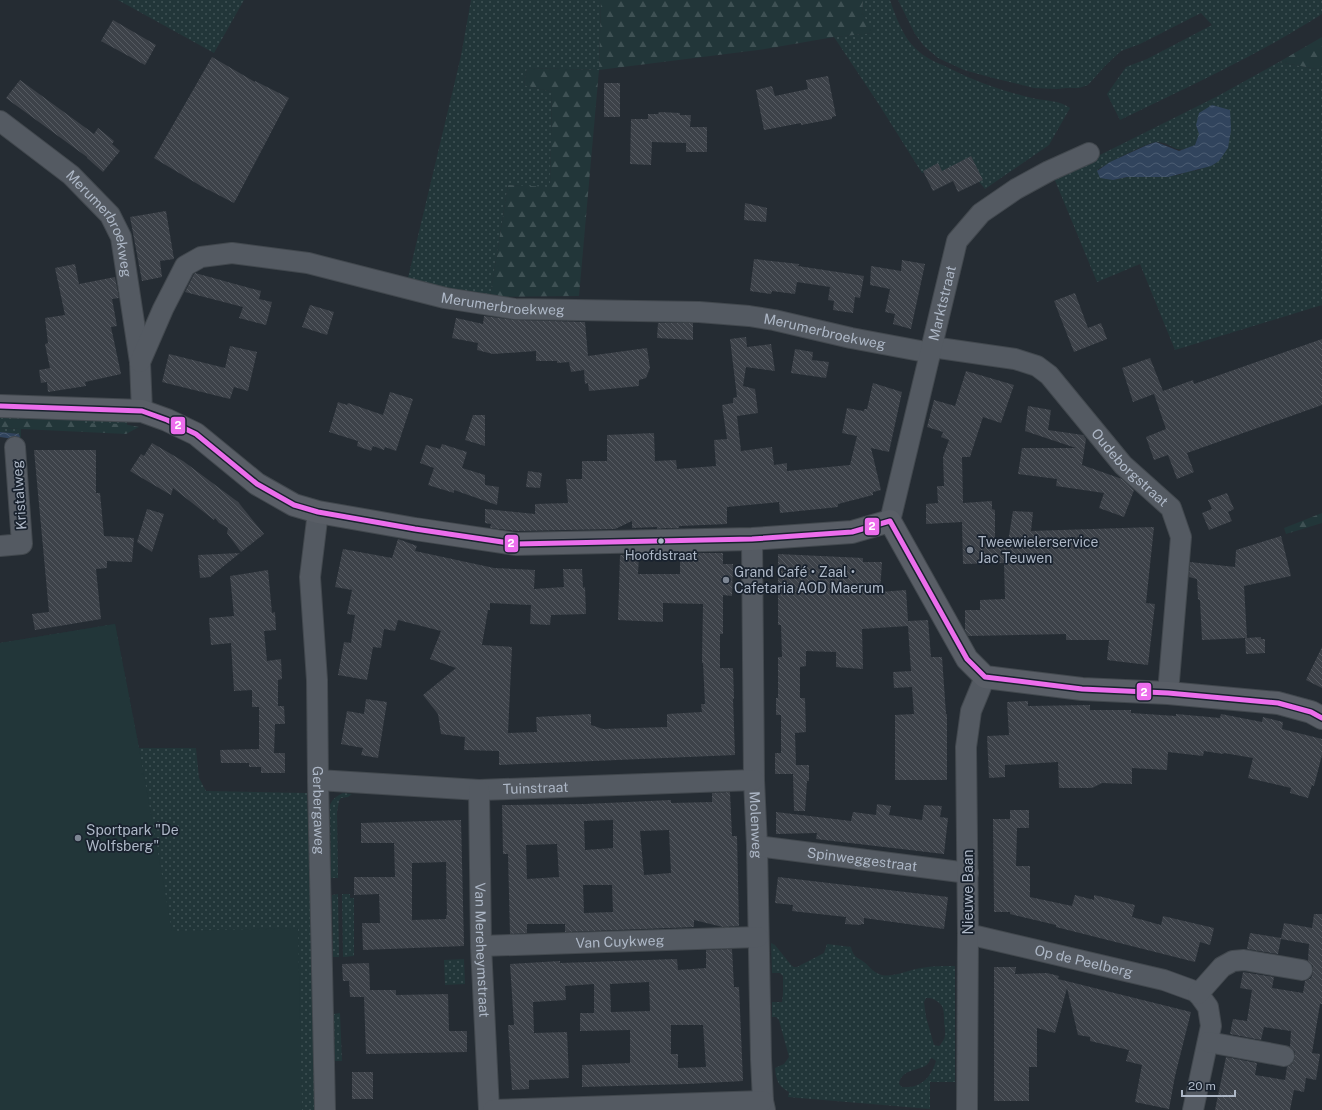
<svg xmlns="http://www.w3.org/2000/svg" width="1322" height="1110" font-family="'Public Sans',sans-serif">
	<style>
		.grass { fill: url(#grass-dots); fill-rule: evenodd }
		.forest { fill: url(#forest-firs) }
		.park { fill: #223639 }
		.water { fill: url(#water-waves) }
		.building { fill: url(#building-back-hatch); fill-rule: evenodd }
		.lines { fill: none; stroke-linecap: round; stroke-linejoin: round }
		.street-casing { stroke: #42484e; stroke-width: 22 }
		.secondary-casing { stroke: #42484e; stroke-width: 24 }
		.street { stroke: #545a62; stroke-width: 20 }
		.secondary { stroke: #595e66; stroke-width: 22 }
		.bus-1-casing { stroke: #19222e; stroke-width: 8 }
		.bus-1 { stroke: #ec6dec; stroke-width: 5 }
		.bus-dot { fill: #adb7c6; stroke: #19222e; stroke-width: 1.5 }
		.poi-dot { fill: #7d8693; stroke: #19222e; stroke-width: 1.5 }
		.labels { text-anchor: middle; stroke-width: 3.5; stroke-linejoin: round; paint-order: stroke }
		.bus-label { font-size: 13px; fill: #adb7c6; stroke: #19222e }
		.street-label { font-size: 14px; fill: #adb7c6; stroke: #19222e }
		.poi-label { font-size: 14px; fill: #adb7c6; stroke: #19222e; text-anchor: start }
		.line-badge { stroke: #19222e; stroke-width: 1.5 }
		.badge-label { font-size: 11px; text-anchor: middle; font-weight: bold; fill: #fff }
	</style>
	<defs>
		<pattern id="grass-dots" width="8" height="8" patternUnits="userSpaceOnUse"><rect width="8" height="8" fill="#223639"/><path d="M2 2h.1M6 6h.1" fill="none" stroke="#3f5154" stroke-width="1.8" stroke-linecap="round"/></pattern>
		<pattern id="forest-firs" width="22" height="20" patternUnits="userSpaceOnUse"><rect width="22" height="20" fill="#223639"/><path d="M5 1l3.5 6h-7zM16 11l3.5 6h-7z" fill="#3f5154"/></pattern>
		<pattern id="water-waves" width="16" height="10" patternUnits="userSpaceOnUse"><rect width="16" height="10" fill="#31445d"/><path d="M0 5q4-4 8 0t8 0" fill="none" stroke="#4c5d73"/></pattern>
		<pattern id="building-back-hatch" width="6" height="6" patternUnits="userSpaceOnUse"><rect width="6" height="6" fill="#3d4249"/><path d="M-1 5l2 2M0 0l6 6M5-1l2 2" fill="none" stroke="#565b62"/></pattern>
	</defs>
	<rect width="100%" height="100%" fill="#252c33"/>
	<path class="grass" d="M118,0H244L214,53Z
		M471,0H601L599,70L527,68L524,85L552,92L550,188L508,185L490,297L407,282L461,56Z
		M863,0H890C896,17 902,35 915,48C926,59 936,62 949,68C976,82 1003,91 1032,98C1044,101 1060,100 1070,108L1049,145L985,189L972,173L939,171L922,173L878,103L834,37L872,33L862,12Z
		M898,0H1322V14C1258,55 1188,87 1120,120L1107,94L1126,67L1147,59L1212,25L1201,13L1140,44L1121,51L1105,66L1088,85L1079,88H1066L1057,89L1034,88L993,78L964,70L938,58L924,46L915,34Z
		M1279,62L1317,69H1322V305L1175,350L1140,264L1097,282L1054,178L1216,97ZM1196,125L1219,160L1198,170L1186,172L1179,175L1159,177L1143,176L1127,177L1113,180L1097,170C1107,164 1147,142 1157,142C1176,143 1172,156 1195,145L1200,134Z
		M0,416L127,421V425L82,423V420L0,419Z
		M0,428L21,429V440L19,438L20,435L19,434L0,432Z
		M115,624L139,748H196L199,778L206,791L307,793L312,927L316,1110H212L0,961V643Z
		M343,793L352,794L348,797L341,798L339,801L337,812L338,878H331L330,805C333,798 337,796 343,793Z
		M338,894L339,957H333L332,895Z
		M342,894H350V898H354V956L343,957Z
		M771,943L775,945L791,965L794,967H797L824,953L827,944L851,947C853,957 857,957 864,962C869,966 873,972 879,974C890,979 909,970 921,968C932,966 944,966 955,966V1082H930V1109L788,1097L789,1092C778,1086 776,1080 775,1068L784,1064L789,1057L779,1020L776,1017H772V1002H782L783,994V976L780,973H772ZM926,998C930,998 932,998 935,1000C944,1005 944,1010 944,1019C944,1031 949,1035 939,1046L934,1045L926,1017L924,1002ZM932,1058L936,1061C931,1078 920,1089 902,1087L899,1084C902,1065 928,1073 930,1059Z
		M464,959L465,984L445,985L444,960Z
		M340,1013L342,1061H335L334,1014Z"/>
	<path class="forest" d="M601,0H863L862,12L873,33L834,37L765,49L599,70L579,296L490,297L508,185L550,187L552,92L524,85L527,68L599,70Z
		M1322,37V69H1317L1279,62Z
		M0,419L82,420V423L123,424L139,427L126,434L0,428Z
		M1322,513V523L1286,534L1284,528Z"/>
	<path class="park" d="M115,624L139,748L172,931L298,928L302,1110H0V643Z"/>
	<path class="water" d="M1212,105L1230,110L1231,130L1228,148L1219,161L1211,166L1168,177H1127L1113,180L1100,178L1097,171L1110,162L1147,145L1156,142L1179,151L1195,145L1199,134L1196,125L1199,113Z
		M0,432L19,434L20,437L14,439L0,437Z"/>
	<path class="building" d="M113,20L156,45L145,65L101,41Z
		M212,57L255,82V81L289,98L234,203L201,186L154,158Z
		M828,76L836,116L832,117V119L801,125V123L764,130L756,90L772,86L775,96L808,89L806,80Z
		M20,80L94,134L98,128L114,141L112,144L120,151L103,172L87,158V157L6,98Z
		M604,83H620V117H604Z
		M659,112L680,113V115H691L690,127H707V152H686V143L652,142L651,165L630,164L631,119H648V114H658Z
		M971,156L983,180L958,192L953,181L933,191L923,171L938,163L942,171Z
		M745,203L767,208L766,222L744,220Z
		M166,211L174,259L160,261L162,277L142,281L130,217Z
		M754,259L799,264L798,266L864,276L860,298L855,297L853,313L833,310L834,301L828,300L830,287L797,282L795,294L772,291L771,294L750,291Z
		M902,260L925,264L911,329L893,324L895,314L885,312L890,289L870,285L871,266L901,271Z
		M75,264L79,284L115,277L119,298L112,299L117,326L111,327L121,374L85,382L86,386L48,392L47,382L41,383L39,370L50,368L45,344L48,343L45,318L65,315L55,268Z
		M195,273L261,291L259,299L272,302L266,325L239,318L243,307L185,292L194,274Z
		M1075,293L1088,328L1101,323L1107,339L1074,352L1054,301Z
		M310,305L334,312L327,335L302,327Z
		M484,316L515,320L585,322L588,356L647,348L650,368L646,378L639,380V386L589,391L588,383L585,384L584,370L571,372L569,362L557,363V361H536V351L493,354L477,350L478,343L452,338L456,318L483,324Z
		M658,323H693V340L657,338Z
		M746,337L747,347L771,344L775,371L746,367L743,386L755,389L758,413L737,416L741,451L772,447L774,465L787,463V471L850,465L857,436L842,433L847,408L863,411V410L864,412V409H867L873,383L902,392L889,452L871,448L881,490L873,492V495L838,504V507L780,513L779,502L727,507V524L679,526V528H665L657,529V527L632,528V521L615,529L517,531L490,528L491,524L485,523V509L535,514V504L568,503L566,479H582V461H607V435L654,433L655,461L676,460L677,469L716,466L714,440L727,439L722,405L733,403V398L737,397L730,339Z
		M1322,339V405L1187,453L1194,472L1177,479L1168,455L1154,460L1146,437L1166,429L1154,394L1133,402L1122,368L1150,358L1163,391L1193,380L1194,384Z
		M230,346L257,352L248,391L234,387L230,399L162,382L169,354L225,368Z
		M795,349L813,352L812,360L829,362L826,378L791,373Z
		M966,371L1014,385L1001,423L983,417L970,457H962L963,503L992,501V509L995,510V547L1007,548L1013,511L1033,512L1031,531L1154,527L1146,603L1155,604L1148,665L1107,660L1109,640H1066V634L968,636L965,630V610H980V600L1005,599L1004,563L963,564L962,522L926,524V504L938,503L937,486H944L943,457L949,440L941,437L943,432L927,427L934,400L955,406Z
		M390,392L413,399L396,451L385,447L384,450L373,446L371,451L357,446L358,441L329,432L338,402L347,405L348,403L383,415Z
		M1028,406L1051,410L1048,430L1083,435L1086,439L1082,465L1122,479L1134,490L1124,517L1099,508L1104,493L1056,486L1057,479L1018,474L1022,448H1076L1025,431Z
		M473,415H485V446L465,440Z
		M152,443L183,461L238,502L264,534L241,552L227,533L228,528L219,523L215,518L214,520L173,488L171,495L130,471L141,454L144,456Z
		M442,444L467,452L462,468L485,475V485L499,487L497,505L454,490V493L428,485L434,468L420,463L426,445L440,449Z
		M34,450H96V493H100L104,536L134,538L132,562L107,561V568L96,569L101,619L35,630L32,614L49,612Z
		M528,471L542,473L540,488L526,487Z
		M1227,493L1234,509L1228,512L1232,521L1209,530L1202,513L1212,509L1208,500Z
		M147,509L164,514L152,552L137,542Z
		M1281,536L1291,576L1244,586L1247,638L1261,637V639H1265V653L1246,654L1245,638L1202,640L1200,600L1198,599L1197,579L1189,577L1190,562L1235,567L1236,550Z
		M398,539L417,546L415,551L494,568L535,570L534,589L564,587L563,569H582L583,588L585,587L586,614L551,615L550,625L530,624L531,605L490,603V610H488L482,645L512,647L508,733L537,732L536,717L591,714V725L603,729L667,727V714L702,712L701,704H705L703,663H702L703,604L663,603V622L618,620L620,555H639L638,574H680V553H723V564H733L732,596L723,595V634H720V668H733L734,699H733L735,755L499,765V751L464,750L465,737L441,734L438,714L423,695L456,668L430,659L441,631L398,620L395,631L384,629L381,648L373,647L367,680L338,675L344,642L351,643L355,615L347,614L352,590L335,587L343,549L392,558Z
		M240,553L210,577L200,578L198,555Z
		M778,554L863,558V562H882L880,592L906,590L908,621L928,620L931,657H942L946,714H947V780H895V715L914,714L912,687L894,688L893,672L911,671L908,626L862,629L863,669L836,667V652L806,651V666L800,667V698H805L806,732L795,733L796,765H809V781H807L805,811H794L793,774H775V753H781V715H776V698H778V657H782L781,625H778Z
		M268,570L272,613L275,612L276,630L264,631L267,661L281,659L282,679L278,680V706H284L285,724H275L274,753H285V773H261V767H249V763H221L220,750L259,749V707H252V690L234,691L231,643L211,645L209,618L234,616L230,576Z
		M1322,647V688L1306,680Z
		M366,699L387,702L378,758L361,755L363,748L341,744L347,711L364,714Z
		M1028,701V706L1090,705V710H1131V713L1176,716V714L1220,718L1221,714L1262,722L1263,717L1283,722L1282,729L1322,739V755L1314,786L1312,785L1308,798L1290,793L1291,788L1248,778L1253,758L1224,753L1223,754L1204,751L1203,756L1168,752L1167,770L1132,768V784L1102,783L1092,788H1059L1058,762L1005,765V777L989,778L987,736L1009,735L1007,702Z
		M730,792L732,836H737L739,926L723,927L694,920V927L565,932V924H527V933L510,934L508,854H503L502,805L585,804L671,800V803L712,802V793ZM613,820V848L585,850L584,821ZM669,830L671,873L644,875L640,831ZM557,844L559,877L527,879L526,845ZM583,885H612L613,912L584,913Z
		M877,804L891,806L889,815L922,820L924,805L942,806L940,817L948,818L944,854L816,839L817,833L776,834V812L851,821L853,812L876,815Z
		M1010,810H1029V828H1017L1016,866H1030V897L1072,906L1075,895L1094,900V895L1135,905L1132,917L1161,925L1163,916L1214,928L1210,945L1200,942L1195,962L1056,927V925L1010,914V912H994L993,819H1010Z
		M461,820L464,946L363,950L362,923H380L379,894L354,895V877H395L394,843H361V823ZM446,862L447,915H446V919L412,920V863Z
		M778,877L948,897L944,929L864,918V924H861V925L845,924L846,917L792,911L793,905L775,903Z
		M1314,914H1322V1004H1320L1312,1053L1320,1054L1316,1080L1306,1078L1304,1092L1294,1090L1290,1110H1215L1226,1057L1257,1063L1255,1075L1285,1080L1287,1067L1292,1064L1295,1058V1052L1290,1047L1291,1031L1264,1027L1261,1040L1230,1034L1233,1019L1247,1021L1252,990L1240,988L1243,972L1274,977L1272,988L1303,993L1305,981L1311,978L1313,972V966L1308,960L1309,944L1281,939L1278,954L1247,949L1250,933L1281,938L1284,923L1312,928Z
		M732,949L734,987H739L743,1081L688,1084L582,1087V1065L630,1063V1030L580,1031V1013H594V984L565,986L566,1000L533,1002L534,1033L567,1032L569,1078L529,1080V1089L512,1090L508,1025H514L510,964L560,961V963L677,959L678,970L706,968V950ZM649,982L650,1011L611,1012L610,984ZM671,1025H703L706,1067L678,1068V1054H671Z
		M369,963L370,990H396V995L448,994L449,1031H467V1052L366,1054L364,997H350L349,981H343L342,964Z
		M994,967H1016L1015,974L1047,973L1059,976L1058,979L1191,1012L1175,1076L1169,1109L1135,1102L1142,1065L1126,1061L1129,1050L1090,1041V1037L1078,1035L1067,988L1055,1033L1037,1028V1067H1029V1101H994Z
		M352,1072H373V1099H352Z"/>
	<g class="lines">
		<defs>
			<g id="street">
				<path id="s1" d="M0,121L71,175L110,215L121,237L140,362L142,411"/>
				<path id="s2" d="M932,347L1015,359L1037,366L1049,375L1123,465L1171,508L1181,537L1168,693"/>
				<path id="s3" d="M140,362L163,309L185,266L201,257L232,253L308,263L445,298L515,309L699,312L749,316L774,320L851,338L931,353"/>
				<path id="s4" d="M318,512L310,577L317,680L318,780L325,1110"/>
				<path id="s5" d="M890,521L957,241L981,213L1016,189L1049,171L1089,153"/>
				<path id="s6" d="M752,539L754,780L757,846L761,1059L763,1101L765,1110"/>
				<path d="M0,546L22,544L15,447"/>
				<path id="s7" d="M318,780L479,790L754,780"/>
				<path id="s8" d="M479,790L481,946L489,1110"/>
				<path id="s9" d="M757,846L968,873"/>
				<path id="s10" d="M968,934L1164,980L1197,992L1208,1007L1211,1026L1193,1110"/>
				<path id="s11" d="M481,946L758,937"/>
				<path d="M1198,994L1222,967L1233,961L1244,960L1302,970"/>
				<path d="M1208,1042L1284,1056"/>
				<path d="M493,1110L763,1101"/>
				<path d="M967,1110L968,934L966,747L971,711L985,677"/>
			</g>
			<path id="secondary" d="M0,406L142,411L167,420L196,434L257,484L294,505L318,512L415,529L516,544L752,539L852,532L890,521L967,659L985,677L1082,689L1168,693L1278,703L1311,712L1322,718"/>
		</defs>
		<use href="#street" class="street-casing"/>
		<use href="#secondary" class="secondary-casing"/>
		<use href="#street" class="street"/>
		<use href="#secondary" class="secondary"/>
		<defs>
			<path id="bus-1" d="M0,406L142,411L167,420L196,434L257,484L294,505L318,512L415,529L516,544L752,539L852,532L890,521L967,659L985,677L1082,689L1168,693L1278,703L1311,712L1322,718"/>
		</defs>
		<use href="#bus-1" class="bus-1-casing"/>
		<use href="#bus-1" class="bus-1"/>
	</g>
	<circle class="bus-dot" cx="661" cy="541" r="3.5"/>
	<g class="poi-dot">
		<circle cx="970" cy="550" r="4"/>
		<circle cx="726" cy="580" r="4"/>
		<circle cx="78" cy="838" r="4"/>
	</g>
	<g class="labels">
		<g class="bus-label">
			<text x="661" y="560">Hoofdstraat</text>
		</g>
		<g class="street-label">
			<text dy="5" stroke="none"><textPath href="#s1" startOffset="148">Merumerbroekweg</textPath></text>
			<text dy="5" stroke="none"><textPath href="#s3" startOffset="432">Merumerbroekweg</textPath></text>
			<text dy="5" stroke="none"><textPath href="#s5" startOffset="224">Marktstraat</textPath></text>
			<text dy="5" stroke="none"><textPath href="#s3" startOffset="756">Merumerbroekweg</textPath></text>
			<text dy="5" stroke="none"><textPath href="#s2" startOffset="245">Oudeborgstraat</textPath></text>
			<text transform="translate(19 495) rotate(-94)" y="5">Kristalweg</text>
			<text dy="5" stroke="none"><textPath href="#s7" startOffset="218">Tuinstraat</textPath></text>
			<text dy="5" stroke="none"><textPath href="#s4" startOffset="299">Gerbergaweg</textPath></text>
			<text dy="5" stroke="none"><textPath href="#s6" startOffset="286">Molenweg</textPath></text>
			<text dy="5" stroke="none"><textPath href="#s9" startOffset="106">Spinweggestraat</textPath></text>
			<text transform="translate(968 892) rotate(-90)" y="5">Nieuwe Baan</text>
			<text dy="5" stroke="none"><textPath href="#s11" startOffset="139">Van Cuykweg</textPath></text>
			<text dy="5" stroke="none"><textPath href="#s8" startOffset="160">Van Mereheymstraat</textPath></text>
			<text dy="5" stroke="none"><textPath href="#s10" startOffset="119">Op de Peelberg</textPath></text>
		</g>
		<g class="poi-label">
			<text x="978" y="547">Tweewielerservice<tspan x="978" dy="16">Jac Teuwen</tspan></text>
			<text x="734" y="577">Grand Café • Zaal •<tspan x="734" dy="16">Cafetaria AOD Maerum</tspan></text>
			<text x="86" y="835">Sportpark "De<tspan x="86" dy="16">Wolfsberg"</tspan></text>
		</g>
	</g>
	<g class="line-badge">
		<rect x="170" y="416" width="16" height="19" rx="4" fill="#ec6dec"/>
		<rect x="864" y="517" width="16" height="19" rx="4" fill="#ec6dec"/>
		<rect x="504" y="534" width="15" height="19" rx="4" fill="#ec6dec"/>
		<rect x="1136" y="682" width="16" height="19" rx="4" fill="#ec6dec"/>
	</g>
	<g class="badge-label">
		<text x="178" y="429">2</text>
		<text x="872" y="530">2</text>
		<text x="511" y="547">2</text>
		<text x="1144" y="696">2</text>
	</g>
	<path d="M1182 1090v6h53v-6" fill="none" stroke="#adb7c6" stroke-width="2"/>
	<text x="1188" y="1090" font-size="12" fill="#adb7c6" stroke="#19222e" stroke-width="3" paint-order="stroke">20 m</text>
</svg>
